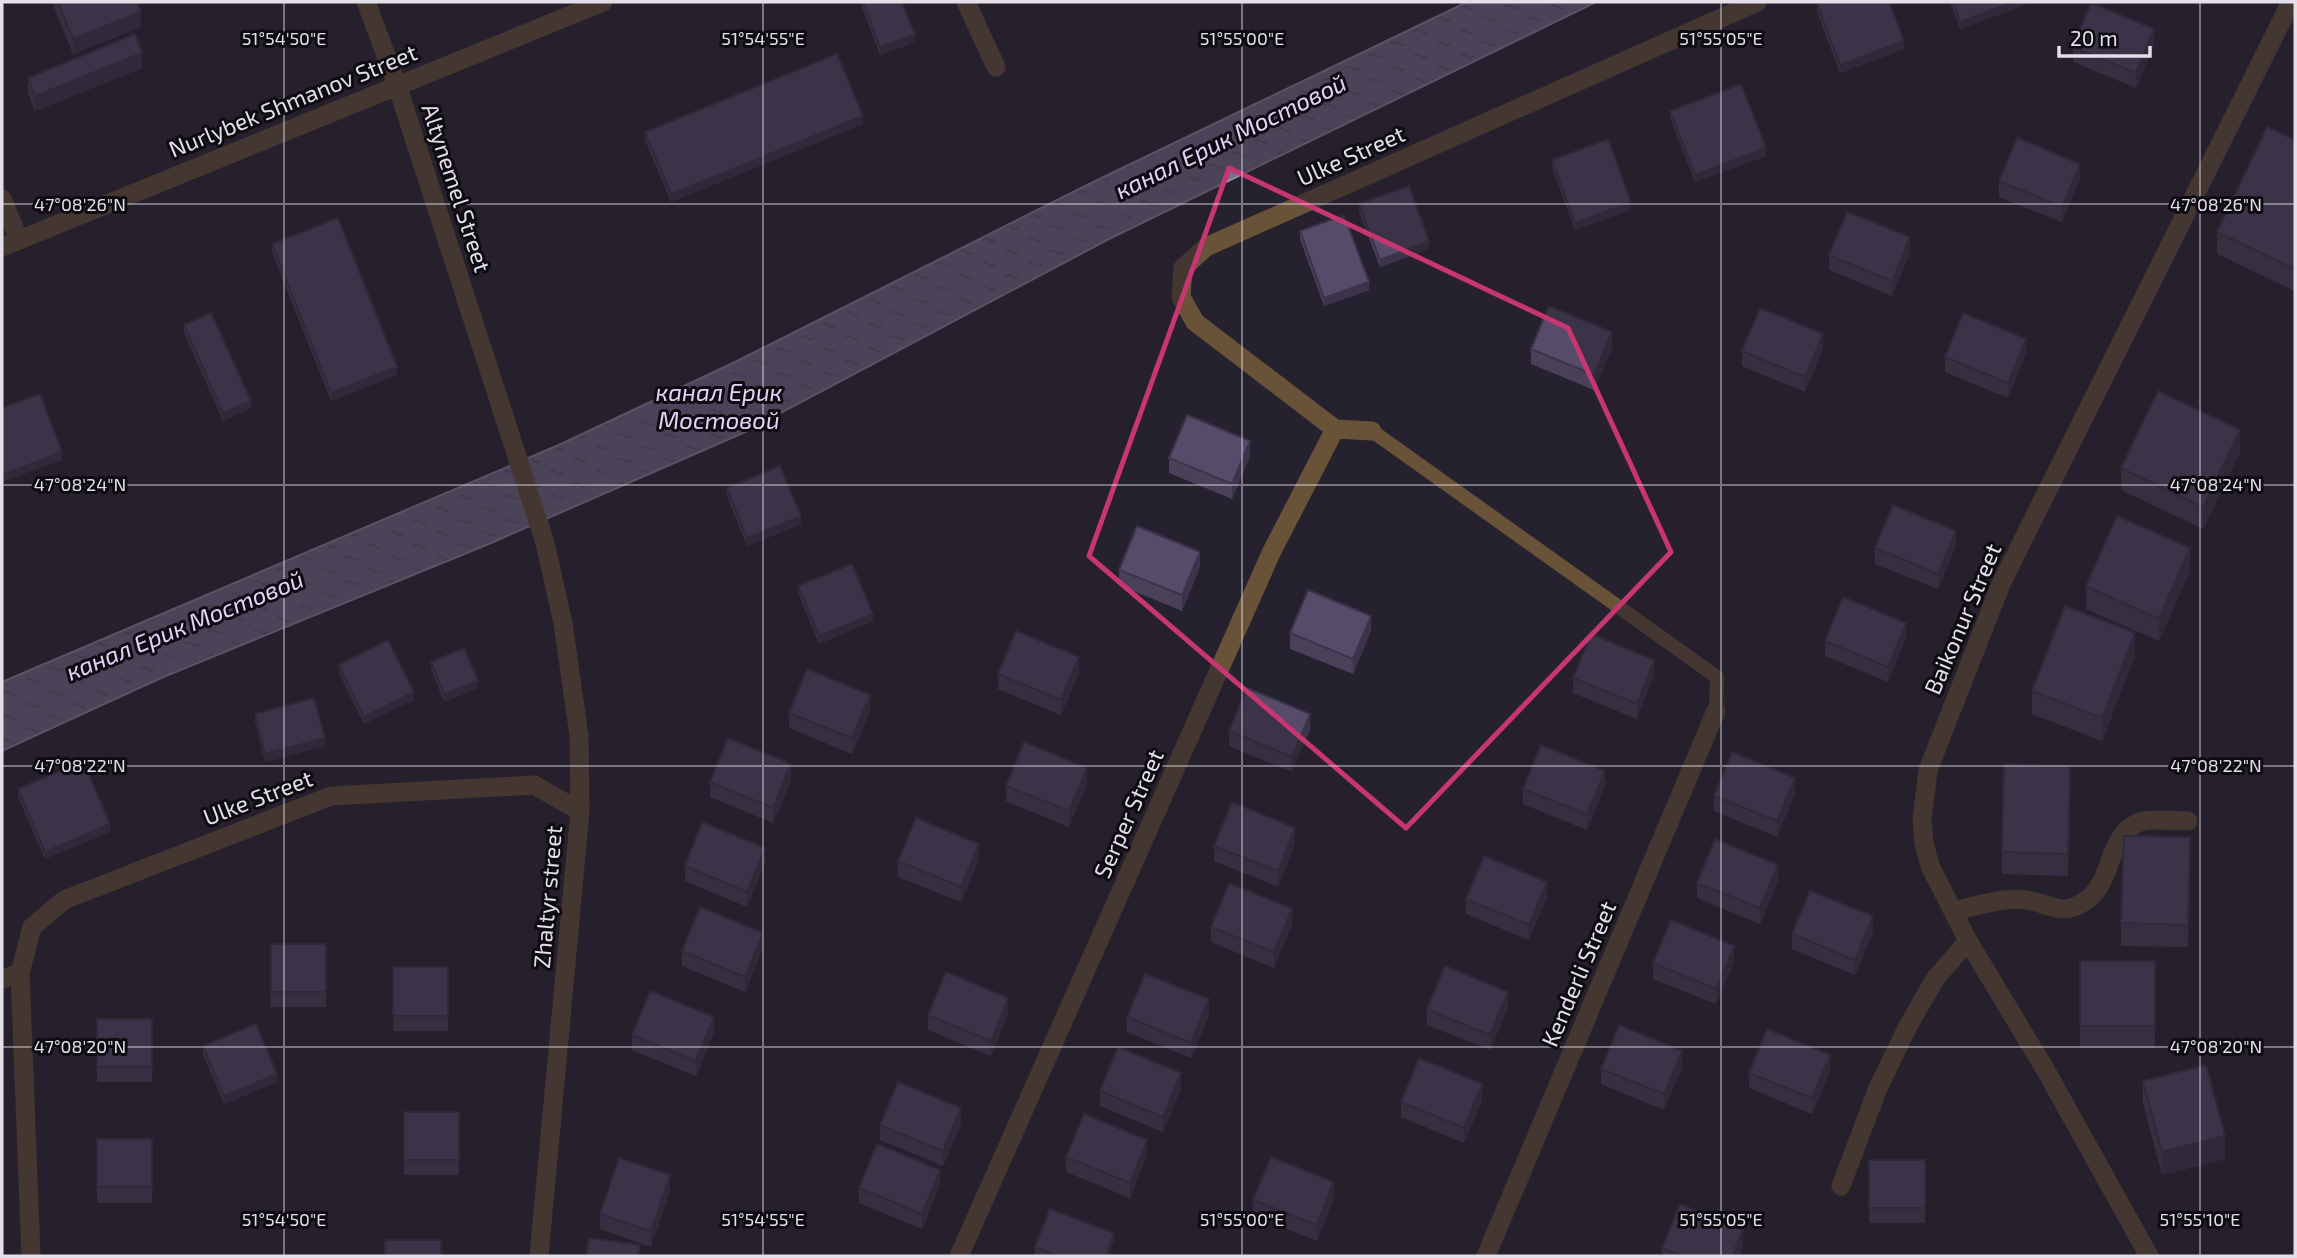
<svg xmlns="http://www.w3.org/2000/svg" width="2297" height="1258" font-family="'Exo 2',sans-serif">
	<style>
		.water { fill: url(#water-ripples); stroke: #9890a9; stroke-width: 2 }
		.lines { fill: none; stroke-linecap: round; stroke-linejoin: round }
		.service { stroke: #695338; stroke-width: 14 }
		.minor { stroke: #695338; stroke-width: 19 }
		.wall { fill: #4a405a }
		.shaded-wall { fill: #3c344a }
		.building { fill: #564b69; stroke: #3c344a; stroke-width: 2 }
		.marked { fill: none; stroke: #c73670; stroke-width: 5; stroke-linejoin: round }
		.ticks { fill: none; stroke: #e3e0e9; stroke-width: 2; stroke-opacity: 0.45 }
		.labels { text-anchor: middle; stroke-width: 6; stroke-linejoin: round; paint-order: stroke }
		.street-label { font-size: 23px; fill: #e3e0e9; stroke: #0e0c12 }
		.water-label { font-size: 24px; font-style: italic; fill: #e2d6f8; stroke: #0e0c12 }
		.ticks-label { font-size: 18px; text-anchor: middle; fill: #e3e0e9; stroke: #0e0c12; stroke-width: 6; stroke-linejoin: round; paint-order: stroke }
	</style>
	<defs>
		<pattern id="water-ripples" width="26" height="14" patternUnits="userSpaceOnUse" patternTransform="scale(1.75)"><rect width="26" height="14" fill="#786d8d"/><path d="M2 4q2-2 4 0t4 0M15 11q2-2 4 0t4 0" fill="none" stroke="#615a6d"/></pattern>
	</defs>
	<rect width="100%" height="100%" fill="#26212e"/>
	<path class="water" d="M1467,2H1596L1109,239L743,433L484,546L161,678L2,751V682L561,444L733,363L1087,185Z"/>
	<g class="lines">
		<path class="service" d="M1372,431L1717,677L1716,711"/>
		<path class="minor" d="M366,2L397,85L545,543L563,623L579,736L580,811L539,1256
			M966,2L996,67
			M2,199L19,240
			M2,247L603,2
			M1335,429L1195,322L1181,297L1183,268L1206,247L1757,2
			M1953,911C1978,906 2007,895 2032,901C2047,904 2059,913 2074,907C2118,891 2102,836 2140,822C2151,818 2176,821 2188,821
			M20,973L31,1256
			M2,979L20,973L32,927L64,900L331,796L534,785L580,811
			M1841,1186L1878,1088L1908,1026L1935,979L1968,941
			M959,1256L1271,553L1335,429L1372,431
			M1486,1256L1716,711
			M2149,1256L2045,1069L1968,941L1930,866L1924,843L1922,820L1928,770L2001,584L2291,2"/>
	</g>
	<path class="wall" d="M52,2H137L141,27L73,54Z
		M860,2H902L915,42L880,55Z
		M1950,2H2025V5L1960,29Z
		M1817,4L1904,49L1840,73L1817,12Z
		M2154,44L2136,88L2073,62V47Z
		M142,68L35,111L28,93V78Z
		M1670,111L1766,156L1695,182L1670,118Z
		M863,124L671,202L645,140V132Z
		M2295,140V291L2217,254V232Z
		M1552,160L1631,210L1575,230L1552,168Z
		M2080,179L2062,222L1999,197V181Z
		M1359,204L1429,249L1380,267L1359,212Z
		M1300,231L1369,290L1324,306L1300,239Z
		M272,244L397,375L331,401L272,252Z
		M1910,253L1892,296L1829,270V255Z
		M184,325L251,408L223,421L184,333Z
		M1612,347L1594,390L1531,364V349Z
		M1823,349L1805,392L1742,366V351Z
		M2026,354L2008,398L1945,372V357Z
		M2240,452L2203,529L2121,490V468Z
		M1250,456L1232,499L1169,473V458Z
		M727,488L801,524L747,546L727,496Z
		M1956,546L1938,589L1875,564V548Z
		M1200,567L1182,611L1119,585V570Z
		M2190,571L2159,641L2086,609V586Z
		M798,586L873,621L819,644L798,593Z
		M1371,631L1353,674L1290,649V633Z
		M1906,638L1888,682L1825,656V641Z
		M2135,656L2102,741L2032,714V691Z
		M431,662L478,688L444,702L431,669Z
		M339,665L414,700L364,724L339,673Z
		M1079,672L1061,715L998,689V674Z
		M1654,675L1637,719L1573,693V678Z
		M870,710L852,754L789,728V713Z
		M255,714L325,746L265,762L255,722Z
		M1310,729L1292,772L1229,746V731Z
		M791,780L773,823L710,797V782Z
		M1087,783L1069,827L1006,801V786Z
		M1605,786L1587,830L1523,804V789Z
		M2070,788L2068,876L2002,874V852Z
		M18,789L110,832L45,859L18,797Z
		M1795,793L1777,837L1714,811V796Z
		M1295,843L1278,887L1214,861V846Z
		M979,859L961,902L898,877V861Z
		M2190,859L2188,947L2121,946V923Z
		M765,863L747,907L685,881V866Z
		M1778,880L1760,924L1697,898V883Z
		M1547,897L1529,940L1466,914V899Z
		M1292,924L1274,968L1211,942V927Z
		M1873,932L1855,975L1792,949V934Z
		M271,944H326V1007H271Z
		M763,948L745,992L682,966V951Z
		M1734,961L1716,1004L1653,979V963Z
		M2080,961H2155V1048H2080Z
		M393,967H448V1031H393Z
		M1508,1007L1490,1050L1427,1025V1009Z
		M1008,1013L991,1056L928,1030V1015Z
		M1209,1015L1191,1058L1127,1032V1017Z
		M97,1019H152V1082H97Z
		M714,1032L696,1076L632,1050V1035Z
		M203,1046L277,1082L224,1104L203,1054Z
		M1682,1067L1664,1110L1601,1084V1069Z
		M1830,1070L1812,1114L1749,1088V1073Z
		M2143,1081L2225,1159L2162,1175L2143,1103Z
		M1181,1088L1163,1132L1100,1106V1091Z
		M1482,1100L1464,1143L1401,1117V1102Z
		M404,1112H459V1175H404Z
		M961,1123L943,1166L880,1140V1125Z
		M97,1139H152V1203H97Z
		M1147,1155L1130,1198L1066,1172V1157Z
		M1869,1160H1925V1223H1869Z
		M940,1185L922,1229L859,1203V1188Z
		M670,1191L651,1247L600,1229V1214Z
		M1334,1197L1317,1241L1253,1215V1200Z
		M1114,1241L1109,1256H1039L1035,1255V1247Z
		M1743,1245L1739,1256H1662V1248Z"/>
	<path class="shaded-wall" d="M2013,2H2025V5L1960,29V22Z
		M141,12V27L73,54V39Z
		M2154,29V44L2136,88V73Z
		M915,35V42L880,55V47Z
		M1904,41V49L1840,73V65Z
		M142,53V68L35,111V96Z
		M863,116V124L671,202V194Z
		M1766,148V156L1695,182V175Z
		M2080,164V179L2062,222V207Z
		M1631,202V210L1575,230V223Z
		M1910,237V253L1892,296V281Z
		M1429,241V249L1380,267V260Z
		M1369,282V290L1324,306V298Z
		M1612,332V347L1594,390V375Z
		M1823,334V349L1805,392V377Z
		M2026,339V354L2008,398V383Z
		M397,367V375L331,401V393Z
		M251,401V408L223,421V413Z
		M2240,430V452L2203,529V507Z
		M1250,441V456L1232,499V484Z
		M62,452V460L2,482V475Z
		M801,516V524L747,546V538Z
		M1956,531V546L1938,589V574Z
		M2190,548V571L2159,641V619Z
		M1200,552V567L1182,611V595Z
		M873,614V621L819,644V636Z
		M1371,616V631L1353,674V659Z
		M1906,623V638L1888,682V667Z
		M2135,633V656L2102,741V718Z
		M1079,657V672L1061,715V700Z
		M1654,660V675L1637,719V704Z
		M478,681V688L444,702V694Z
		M414,692V700L364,724V717Z
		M870,695V710L852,754V738Z
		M1310,714V729L1292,772V757Z
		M325,738V746L265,762V754Z
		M791,764V780L773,823V808Z
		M1087,768V783L1069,827V811Z
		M1605,771V786L1587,830V814Z
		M1795,778V793L1777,837V821Z
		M110,824V832L45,859V852Z
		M1295,828V843L1278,887V871Z
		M979,844V859L961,902V887Z
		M765,848V863L747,907V892Z
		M1778,865V880L1760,924V908Z
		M1547,882V897L1529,940V925Z
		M1292,909V924L1274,968V952Z
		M1873,916V932L1855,975V960Z
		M763,933V948L745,992V977Z
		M1734,946V961L1716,1004V989Z
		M1508,992V1007L1490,1050V1035Z
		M1008,998V1013L991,1056V1041Z
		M1209,999V1015L1191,1058V1043Z
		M714,1017V1032L696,1076V1061Z
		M1682,1051V1067L1664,1110V1094Z
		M1830,1055V1070L1812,1114V1098Z
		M1181,1073V1088L1163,1132V1117Z
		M277,1074V1082L224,1104V1096Z
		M1482,1084V1100L1464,1143V1128Z
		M961,1108V1123L943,1166V1151Z
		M2225,1136V1159L2162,1175V1152Z
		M1147,1140V1155L1130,1198V1183Z
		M940,1170V1185L922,1229V1214Z
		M670,1175V1191L651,1247V1231Z
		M1334,1182V1197L1317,1241V1225Z
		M1743,1230V1245L1739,1256H1732Z
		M1114,1233V1241L1109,1256H1106Z"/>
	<path class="building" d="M58,2H137L141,12L73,39Z
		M863,2H902L915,35L880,47Z
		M1825,2H1889L1904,41L1840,65L1817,4Z
		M1953,2H2013L1960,22Z
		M2091,3L2154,29L2136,73L2073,47Z
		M135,34L142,53L35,96L28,78Z
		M837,54L863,116L671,194L645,132Z
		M1741,84L1766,148L1695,175L1670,111Z
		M2267,127L2295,140V269L2217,232Z
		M2017,138L2080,164L2062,207L1999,181Z
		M1608,139L1631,202L1575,223L1552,160Z
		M1409,186L1429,241L1380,260L1359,204Z
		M1847,212L1910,237L1892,281L1829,255Z
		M1344,215L1369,282L1324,298L1300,231Z
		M338,218L397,367L331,393L272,244Z
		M1549,306L1612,332L1594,375L1531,349Z
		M1760,308L1823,334L1805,377L1742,351Z
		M211,313L251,401L223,413L184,325Z
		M1963,313L2026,339L2008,383L1945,357Z
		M2158,391L2240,430L2203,507L2121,468Z
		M40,394L62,452L2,475V408Z
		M1187,415L1250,441L1232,484L1169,458Z
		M780,466L801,516L747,538L727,488Z
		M1893,505L1956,531L1938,574L1875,548Z
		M2117,516L2190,548L2159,619L2086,586Z
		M1137,526L1200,552L1182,595L1119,570Z
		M852,564L873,614L819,636L798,586Z
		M1308,590L1371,616L1353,659L1290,633Z
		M1843,597L1906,623L1888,667L1825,641Z
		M2065,606L2135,633L2102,718L2032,691Z
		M1016,631L1079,657L1061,700L998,674Z
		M1591,634L1654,660L1637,704L1573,678Z
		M388,640L414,692L364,717L339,665Z
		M464,648L478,681L444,694L431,662Z
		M807,669L870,695L852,738L789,713Z
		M1247,688L1310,714L1292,757L1229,731Z
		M314,698L325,738L265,754L255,714Z
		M728,738L791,764L773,808L710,782Z
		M1024,742L1087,768L1069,811L1006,786Z
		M1541,745L1605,771L1587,814L1523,789Z
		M1732,752L1795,778L1777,821L1714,796Z
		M83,761L110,824L45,852L18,789Z
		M2004,764L2070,766L2068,854L2002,852Z
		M1232,802L1295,828L1278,871L1214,846Z
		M916,818L979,844L961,887L898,861Z
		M702,822L765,848L747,892L685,866Z
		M2124,836L2190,837L2188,925L2121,923Z
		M1715,839L1778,865L1760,908L1697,883Z
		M1484,856L1547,882L1529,925L1466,899Z
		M1229,883L1292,909L1274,952L1211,927Z
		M1810,891L1873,916L1855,960L1792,934Z
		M700,907L763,933L745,977L682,951Z
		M1671,920L1734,946L1716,989L1653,963Z
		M271,944H326V992H271Z
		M2080,961H2155V1026H2080Z
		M1445,966L1508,992L1490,1035L1427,1009Z
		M393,967H448V1016H393Z
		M946,972L1008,998L991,1041L928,1015Z
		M1145,974L1209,999L1191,1043L1127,1017Z
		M650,991L714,1017L696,1061L632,1035Z
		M97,1019H152V1067H97Z
		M256,1024L277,1074L224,1096L203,1046Z
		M1619,1025L1682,1051L1664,1094L1601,1069Z
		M1767,1029L1830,1055L1812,1098L1749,1073Z
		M1118,1047L1181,1073L1163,1117L1100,1091Z
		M1419,1058L1482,1084L1464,1128L1401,1102Z
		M2206,1065L2225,1136L2162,1152L2143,1081Z
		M898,1082L961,1108L943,1151L880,1125Z
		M404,1112H459V1160H404Z
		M1084,1114L1147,1140L1130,1183L1066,1157Z
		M97,1139H152V1187H97Z
		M877,1144L940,1170L922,1214L859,1188Z
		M1271,1157L1334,1182L1317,1225L1253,1200Z
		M619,1158L670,1175L651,1231L600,1214Z
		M1869,1160H1925V1208H1869Z
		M1680,1204L1743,1230L1732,1256H1684L1662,1248Z
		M1050,1209L1114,1233L1106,1256H1058L1035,1247Z
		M589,1238L640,1245L638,1256H586Z
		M385,1240H441V1256H385Z"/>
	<path d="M0 0H2297V1258H0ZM1229,168L1568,328L1671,552L1406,828L1089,556Z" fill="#26212e" fill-opacity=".55" fill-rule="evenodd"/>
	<path class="marked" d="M1229,168L1568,328L1671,552L1406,828L1089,556Z"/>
	<path class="ticks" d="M284,2V1256M763,2V1256M1242,2V1256M1721,2V1256M2200,2V1256M2,204H2295M2,485H2295M2,766H2295M2,1047H2295"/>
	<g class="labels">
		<g class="street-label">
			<text transform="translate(293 101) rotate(-22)" y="8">Nurlybek Shmanov Street</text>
			<text transform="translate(1351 156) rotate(-24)" y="8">Ulke Street</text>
			<text transform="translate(456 188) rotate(72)" y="8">Altynemel Street</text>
			<text transform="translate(1963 619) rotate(-67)" y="8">Baikonur Street</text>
			<text transform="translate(258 798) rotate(-21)" y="8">Ulke Street</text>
			<text transform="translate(1129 814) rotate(-66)" y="8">Serper Street</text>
			<text transform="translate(548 897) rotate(-85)" y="8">Zhaltyr street</text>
			<text transform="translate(1579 974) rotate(-67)" y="8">Kenderli Street</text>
		</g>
		<g class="water-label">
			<text transform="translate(1231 137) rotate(-26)" y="8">канал Ерик Мостовой</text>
			<text x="719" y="401">канал Ерик<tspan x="719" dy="28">Мостовой</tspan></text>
			<text transform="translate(185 626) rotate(-22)" y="8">канал Ерик Мостовой</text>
		</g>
	</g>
	<g class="ticks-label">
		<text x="284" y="45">51°54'50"E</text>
		<text x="763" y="45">51°54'55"E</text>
		<text x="1242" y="45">51°55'00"E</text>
		<text x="1721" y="45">51°55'05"E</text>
		<text x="80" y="211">47°08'26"N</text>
		<text x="2216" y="211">47°08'26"N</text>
		<text x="80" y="491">47°08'24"N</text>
		<text x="2216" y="491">47°08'24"N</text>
		<text x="80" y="772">47°08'22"N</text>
		<text x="2216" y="772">47°08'22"N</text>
		<text x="80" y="1053">47°08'20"N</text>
		<text x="2216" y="1053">47°08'20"N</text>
		<text x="284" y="1226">51°54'50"E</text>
		<text x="763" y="1226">51°54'55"E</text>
		<text x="1242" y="1226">51°55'00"E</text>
		<text x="1721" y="1226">51°55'05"E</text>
		<text x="2200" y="1226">51°55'10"E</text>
	</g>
	<rect width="2297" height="1258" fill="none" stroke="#e3e0e9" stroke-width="7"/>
	<path d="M2059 46v10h91v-10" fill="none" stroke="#e3e0e9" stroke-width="3.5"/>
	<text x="2070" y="46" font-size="21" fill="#e3e0e9" stroke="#0e0c12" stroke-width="5" paint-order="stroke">20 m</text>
</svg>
